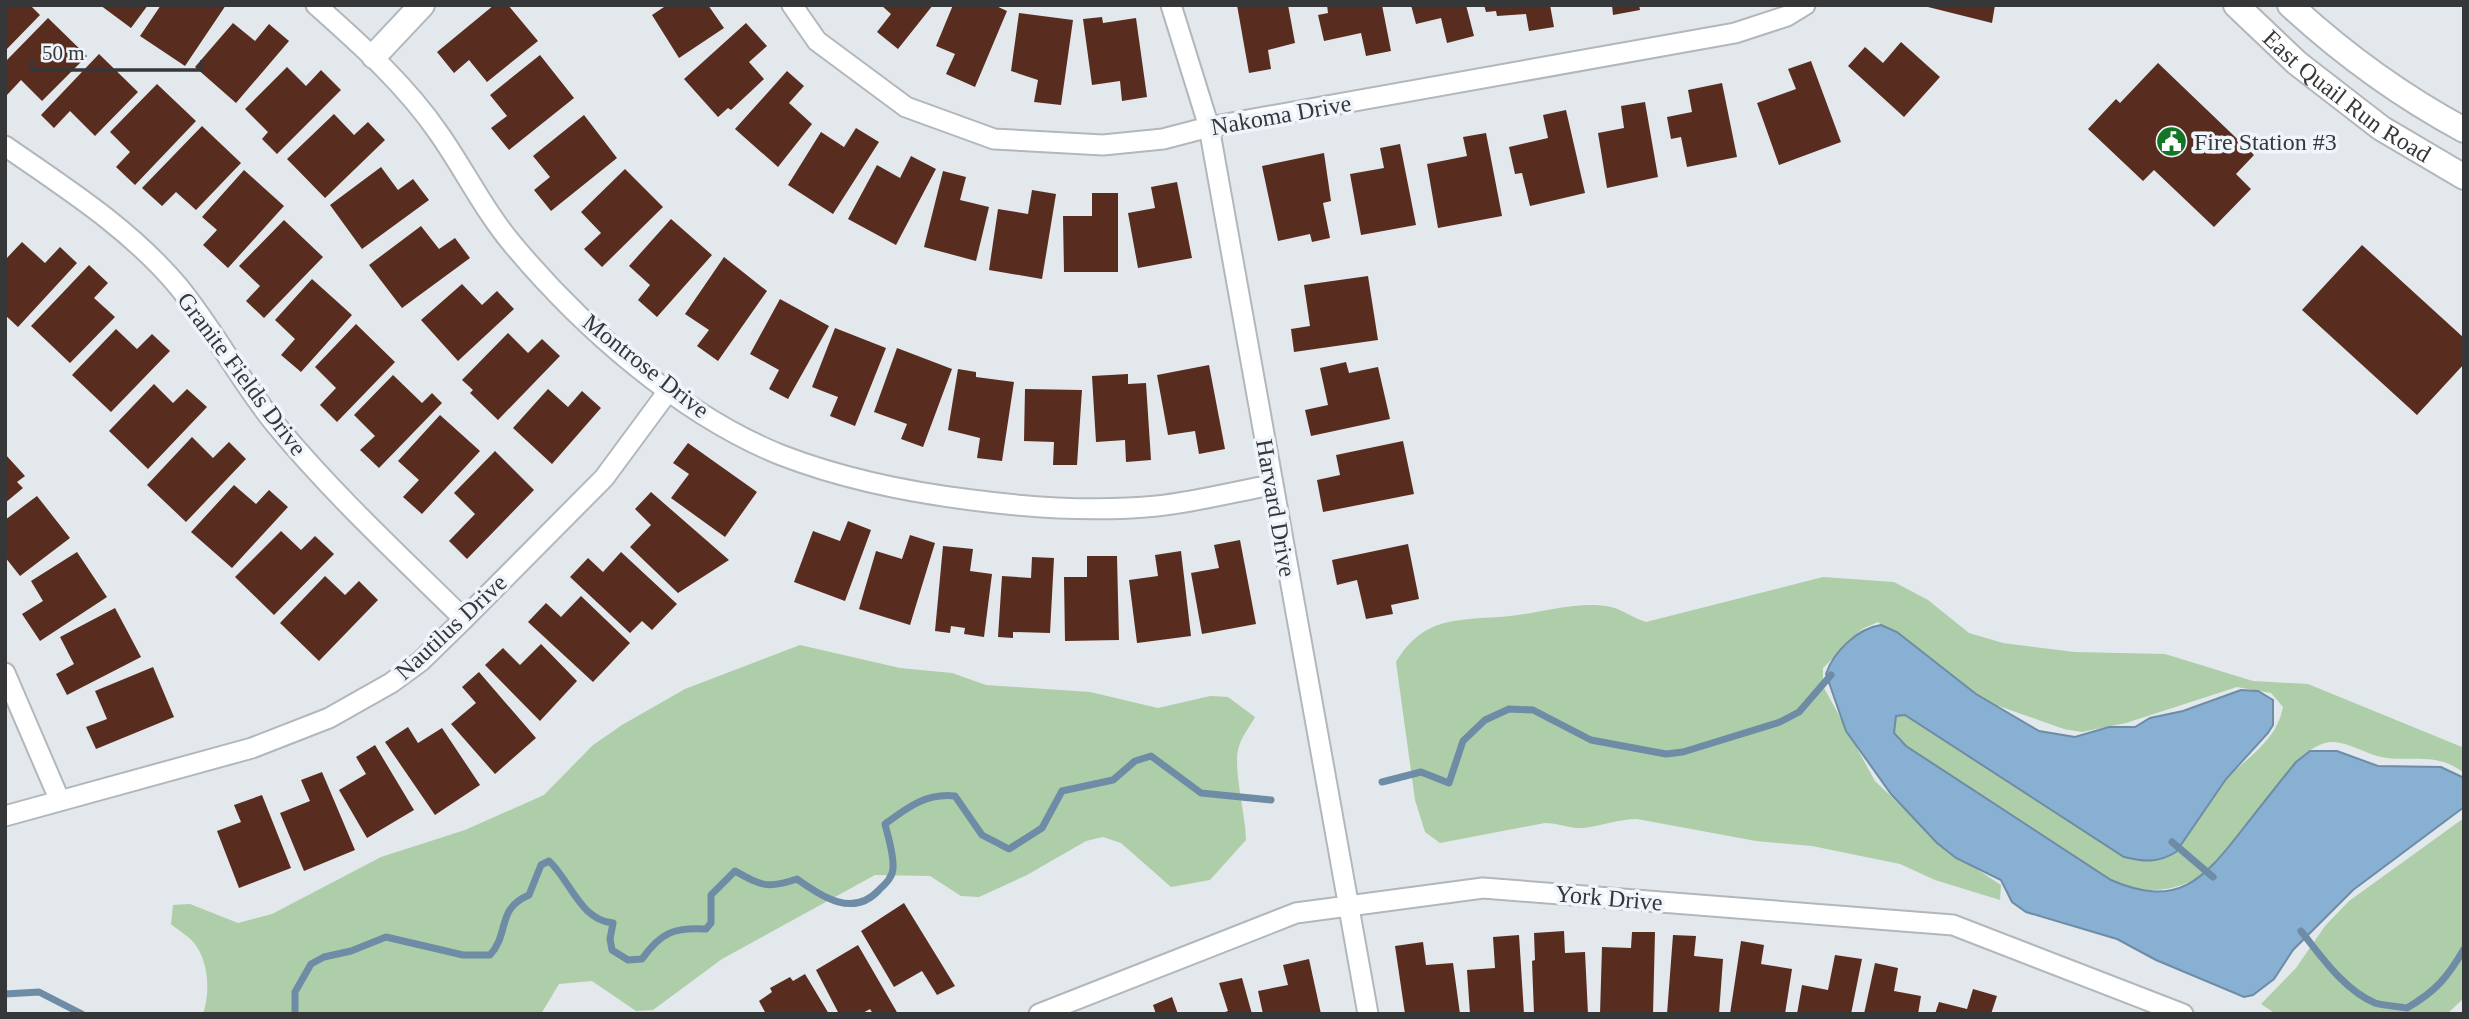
<svg xmlns="http://www.w3.org/2000/svg" width="2469" height="1019" font-family="Georgia,serif">
	<style>
		.green { fill: #adcea8 }
		.water { fill: #87b0d3; stroke: #6e8ca5; stroke-width: 2 }
		.lines { fill: none; stroke-linecap: round; stroke-linejoin: round }
		.stream { stroke: #6e8ca5; stroke-width: 7 }
		.building { fill: #582d1f }
		.minor-casing { stroke: #b2b7bc; stroke-width: 23 }
		.tertiary-casing { stroke: #b2b7bc; stroke-width: 28 }
		.minor { stroke: #fff; stroke-width: 19 }
		.tertiary { stroke: #fff; stroke-width: 24 }
		.labels { text-anchor: middle; stroke-width: 7; stroke-linejoin: round; paint-order: stroke }
		.street-label { font-size: 24px; fill: #353739; stroke: #f0f5fb }
		.poi-label { font-size: 24px; fill: #353739; stroke: #f0f5fb; text-anchor: start }
	</style>
	<rect width="100%" height="100%" fill="#e3e8ed"/>
	<path class="green" d="M1823,577L1894,582L1928,600L1969,633L2003,643L2075,652L2165,654L2253,681L2308,684L2462,747L2464,773C2439,753 2416,761 2387,758C2369,756 2353,744 2335,742C2322,741 2311,749 2301,757L2212,868C2179,893 2149,896 2111,880L1906,746L1894,733L1896,716L1905,715L2124,857L2176,852C2192,828 2207,799 2226,779C2248,757 2277,740 2283,707L2271,693L2237,687L2126,723L2082,732L2064,729L1996,705L1943,676L1878,622L1862,629L1823,668V686L1875,781L1945,848L2001,885L2000,900L1935,880L1900,864L1812,846L1756,841L1637,819C1618,819 1602,826 1583,828C1571,829 1557,823 1545,823L1440,843L1425,832L1415,800L1396,662C1405,646 1418,633 1435,626C1460,617 1484,619 1510,616C1541,613 1580,600 1611,607C1623,610 1633,618 1646,622Z
		M800,645L900,668L952,673L986,685L1090,692L1158,708L1210,696L1228,697L1255,717C1250,726 1242,736 1239,746C1232,766 1246,815 1246,840L1210,880L1171,887L1121,843L1103,837L1086,841L1027,875L979,897L961,896L930,876L875,875L722,959L653,1010L636,1011L592,981L559,984L541,1014H203C210,993 209,966 197,947C192,938 179,931 171,924L173,905L190,904L238,923L272,914L381,857L465,830L544,795L593,745L622,725L685,689Z
		M2464,818V998L2447,1014H2276L2261,1004L2296,968L2325,926L2349,901Z"/>
	<path class="water" d="M1881,625L1897,632L1976,694L2039,731L2075,737L2109,727H2135L2150,718L2183,711L2241,690L2258,691L2273,700V725L2268,733L2226,779L2176,852C2158,863 2145,862 2124,857L1905,715L1896,716L1894,733L1906,746L2111,880C2178,909 2203,880 2242,830C2260,807 2278,784 2296,762L2310,751H2337L2378,766L2441,767L2464,778V807L2353,890L2293,950L2274,979L2253,995L2244,997L2156,960L2117,939L2026,912L2012,902L2001,880L1956,858L1937,843L1891,794L1846,731L1826,674C1833,652 1858,628 1881,625Z"/>
	<g class="lines">
		<path class="stream" d="M1382,782L1421,772L1449,783L1463,741L1485,720L1509,709L1533,710L1591,740L1666,754L1683,752L1780,722L1799,712L1831,675
			M2172,842L2213,877
			M2301,931C2321,956 2344,990 2375,1003C2384,1006 2397,1006 2407,1008C2436,991 2447,978 2464,949
			M5,994L39,992L82,1014
			M295,1014V992L311,964L324,957L351,951L386,937L463,955H490C510,933 496,909 529,895L541,865L549,861C570,880 580,920 613,923L610,939L612,950L628,960L642,959C661,932 675,927 706,929L711,923V895L735,871C762,886 767,889 797,879C823,897 853,918 879,890C885,884 893,877 893,868C894,854 888,837 885,824C908,807 926,793 955,796L982,835L1009,849L1042,828L1062,791L1113,780L1135,761L1151,756L1201,793L1271,800"/>
	</g>
	<path class="building" d="M5,5H30L40,15L5,51Z
		M100,5H148L131,28Z
		M161,5H226L185,66L140,36Z
		M494,5H508L538,41L487,82L469,60L454,73L437,52Z
		M667,5H708L724,28L679,58L652,15Z
		M881,5H933L898,49L877,32L891,14Z
		M953,5H994L1007,11L975,87L946,74L955,54L936,46Z
		M1237,5H1288L1295,43L1268,50L1271,69L1249,73Z
		M1327,5H1382L1391,51L1366,56L1361,33L1324,41L1318,15L1328,13Z
		M1411,5H1466L1474,36L1447,43L1441,18L1416,24Z
		M1484,5H1550L1554,27L1529,31L1526,14L1497,16L1496,11L1486,12Z
		M1612,5H1639L1640,10L1613,15Z
		M1920,5H1995L1992,23Z
		M1019,13L1073,20L1061,105L1034,102L1038,80L1011,71Z
		M1102,17L1103,23L1136,18L1147,97L1122,101L1120,81L1092,85L1083,19Z
		M48,18L87,56L42,101L21,80L7,95L5,62Z
		M233,23L255,41L269,24L289,41L236,103L195,67Z
		M746,23L767,46L749,62L764,79L731,110L728,108L718,117L684,79Z
		M1901,42L1940,77L1904,117L1848,66L1865,47L1883,63Z
		M99,54L138,92L95,136L70,111L54,128L41,115Z
		M540,55L574,98L509,150L491,128L507,116L490,95Z
		M1811,61L1841,142L1779,165L1757,103L1796,89L1788,69Z
		M2158,63L2254,155L2236,174L2251,189L2214,227L2154,170L2143,181L2088,129L2116,99L2120,103Z
		M287,67L306,86L321,70L341,90L277,154L262,139L268,132L245,109Z
		M787,71L804,86L789,103L812,124L778,167L735,129Z
		M1722,83L1737,157L1687,167L1681,137L1671,139L1667,117L1692,112L1688,90Z
		M157,84L196,121L135,185L116,167L130,152L110,132Z
		M1645,102L1658,177L1607,188L1598,133L1624,128L1621,106Z
		M1566,110L1585,193L1530,206L1522,173L1515,174L1509,147L1548,138L1543,115Z
		M334,114L354,135L368,122L385,140L325,198L287,159Z
		M584,115L617,158L551,211L534,190L550,177L533,156Z
		M202,126L241,163L196,210L176,192L162,206L142,188Z
		M856,128L879,142L833,214L788,185L821,132L844,147Z
		M1486,133L1502,216L1438,228L1427,164L1467,156L1463,137Z
		M1400,144L1416,225L1361,235L1350,174L1384,168L1380,148Z
		M1324,153L1331,201L1323,203L1330,238L1312,242L1310,234L1278,241L1262,166Z
		M911,156L936,169L896,245L848,219L877,165L900,178Z
		M381,167L398,190L413,179L429,200L362,249L330,205Z
		M625,169L663,207L602,267L584,249L601,233L581,212Z
		M244,170L284,206L228,268L203,245L217,230L202,217Z
		M943,171L966,177L960,200L989,207L976,261L924,247Z
		M1177,182L1192,258L1138,268L1128,213L1155,208L1151,187Z
		M1032,190L1056,194L1042,279L989,270L998,209L1028,214Z
		M1092,193H1118V272H1064L1063,216H1092Z
		M671,219L712,255L657,317L638,300L650,285L629,266Z
		M284,220L323,257L264,318L246,301L260,286L239,266Z
		M421,226L439,249L455,238L470,258L402,308L369,265Z
		M22,242L45,263L60,247L77,263L18,327L5,315V260Z
		M2362,245L2464,338V364L2417,415L2302,310Z
		M724,257L767,291L718,361L697,346L709,330L685,314Z
		M89,265L108,283L94,298L115,317L70,363L31,326Z
		M1368,276L1378,340L1294,352L1291,329L1310,326L1304,285Z
		M312,279L352,315L301,372L281,355L295,339L275,320Z
		M462,284L482,305L497,291L514,309L458,361L421,320Z
		M780,299L829,326L788,399L769,389L779,370L750,354Z
		M356,324L395,362L337,422L320,405L336,388L315,367Z
		M835,328L886,348L855,426L830,416L838,397L812,387Z
		M116,329L137,349L152,334L170,351L111,412L72,375Z
		M508,333L528,353L542,339L560,356L498,420L470,393L473,390L462,380Z
		M897,348L952,369L923,447L901,439L907,424L874,412Z
		M1346,362L1349,373L1378,367L1390,419L1311,436L1305,410L1328,405L1320,368Z
		M1209,365L1225,449L1199,454L1195,431L1168,435L1157,375Z
		M958,369L976,372V377L1014,382L1002,461L977,458L980,438L948,430Z
		M1128,374V384L1146,383L1151,460L1126,462L1125,440L1096,442L1092,376Z
		M393,375L422,403L432,393L442,403L379,468L360,450L375,436L354,415Z
		M154,384L173,403L187,389L207,407L148,469L109,431Z
		M548,389L568,407L582,391L601,408L552,464L513,428Z
		M1025,389L1082,390L1077,465H1053L1054,442L1024,441Z
		M440,415L480,451L422,514L403,497L419,480L398,461Z
		M192,437L213,458L229,442L246,459L186,522L147,485Z
		M1403,441L1414,494L1323,512L1317,480L1340,475L1336,455Z
		M688,443L757,492L725,537L671,498L689,474L673,463Z
		M495,451L534,490L467,559L449,541L475,514L454,493Z
		M5,454L25,476L17,482L23,488L5,503Z
		M234,485L256,504L269,490L288,507L232,568L191,532Z
		M651,492L729,560L678,593L630,547L651,525L635,509Z
		M37,496L70,538L20,576L5,557V520Z
		M848,521L871,530L845,601L794,582L813,531L840,541Z
		M281,531L301,550L315,536L334,554L274,615L235,577Z
		M910,535L935,543L910,625L859,609L876,551L902,559Z
		M1240,540L1256,624L1202,634L1191,573L1219,568L1214,545Z
		M1408,544L1419,599L1391,605L1393,614L1366,619L1357,580L1337,585L1332,560Z
		M943,546L973,549L970,571L992,574L984,637L964,634L965,628L951,626L950,633L935,631Z
		M1181,551L1191,636L1137,643L1129,580L1158,576L1155,555Z
		M77,552L107,597L40,641L22,614L43,601L31,581Z
		M621,552L677,604L652,630L642,621L630,633L570,577L588,558L603,572Z
		M1087,556H1117L1119,640L1065,641L1064,577H1087Z
		M1032,557L1054,558L1050,633L1013,632V638L998,637L1002,576L1031,578Z
		M325,576L345,595L359,581L378,600L319,661L280,623Z
		M581,596L630,643L593,682L528,622L546,603L561,617Z
		M115,608L141,657L67,695L56,674L74,664L60,637Z
		M541,644L577,681L540,721L485,665L503,648L520,665Z
		M153,667L174,717L96,749L86,727L107,719L95,691Z
		M479,672L536,738L495,774L451,724L476,703L462,687Z
		M408,727L418,743L442,728L480,785L435,815L385,742Z
		M375,745L414,810L367,838L339,790L366,774L356,757Z
		M322,772L355,850L304,871L280,813L310,801L301,780Z
		M262,795L291,868L239,888L217,831L241,822L234,805Z
		M904,903L955,986L937,995L922,971L894,987L861,931Z
		M1564,931L1565,953L1585,952L1588,1014H1534L1532,961L1535,960L1534,933Z
		M1632,932H1655L1653,1014H1600L1602,947L1631,948Z
		M1519,935L1524,1014H1470L1467,970L1495,968L1493,937Z
		M1673,935L1696,936L1694,956L1723,959L1719,1014H1667Z
		M1741,941L1764,945L1761,964L1792,969L1785,1014H1730Z
		M1423,942L1426,965L1453,963L1460,1014H1405L1395,946Z
		M858,945L898,1014H873L870,1009L861,1014H839L816,970Z
		M1835,955L1862,959L1851,1014H1797L1802,985L1828,990Z
		M1309,959L1321,1014H1263L1258,991L1288,985L1283,965Z
		M1875,963L1898,968L1894,991L1921,996L1918,1014H1864Z
		M805,974L829,1014H766L759,1001L772,992L770,988L790,977L793,981Z
		M1242,978L1252,1014H1219L1228,1011L1219,983Z
		M1973,989L1997,996L1991,1014H1935L1939,1002L1967,1009Z
		M1172,997L1178,1014H1156L1153,1005Z"/>
	<g class="lines">
		<defs>
			<path id="minor" d="M316,5C361,45 406,85 440,135C465,171 485,212 514,246C582,327 681,415 781,455C843,479 907,492 972,500C1033,508 1096,512 1157,506C1195,502 1234,492 1271,485
				M792,5L817,41L906,107L994,139L1103,145L1163,139L1209,127L1735,33L1787,16L1805,5
				M1171,5L1209,127L1368,1014
				M5,146C67,189 129,228 178,286C214,330 240,381 276,425C333,494 400,556 464,619
				M5,673L60,801
				M5,816L252,748L329,718L391,683L421,661L464,619L604,478L669,390
				M1039,1014L1296,913L1483,888L1953,925L2183,1014"/>
			<g id="tertiary">
				<path id="s1" d="M2236,5L2297,63L2381,128L2464,177"/>
				<path d="M2290,5C2343,54 2401,96 2464,130"/>
				<path d="M374,56L422,5"/>
			</g>
		</defs>
		<use href="#minor" class="minor-casing"/>
		<use href="#tertiary" class="tertiary-casing"/>
		<use href="#minor" class="minor"/>
		<use href="#tertiary" class="tertiary"/>
	</g>
	<defs>
		<symbol id="civic-disc" viewBox="-11 -11 22 22"><circle r="9.5" fill="#137525" stroke="#f0f5fb"/><path d="M-.6-6.5H3V-4.5H.6V-3L4-1V1h2V6H-6V1h2V-1L-.6-3ZM-1.2 2.5V6h2.4V2.5Z" fill="#fff"/></symbol>
	</defs>
	<g fill-rule="evenodd">
		<use href="#civic-disc" x="2154" y="124" width="35" height="35"/>
	</g>
	<g class="labels">
		<g class="street-label">
			<text dy="8" stroke="none"><textPath href="#s1" startOffset="144">East Quail Run Road</textPath></text>
			<text transform="translate(1281 115) rotate(-10)" y="8">Nakoma Drive</text>
			<text transform="translate(646 366) rotate(38)" y="8">Montrose Drive</text>
			<text transform="translate(242 374) rotate(53)" y="8">Granite Fields Drive</text>
			<text transform="translate(1276 508) rotate(80)" y="8">Harvard Drive</text>
			<text transform="translate(451 627) rotate(-43)" y="8">Nautilus Drive</text>
			<text transform="translate(1609 898) rotate(5)" y="8">York Drive</text>
		</g>
		<g class="poi-label">
			<text x="2194" y="150">Fire Station #3</text>
		</g>
	</g>
	<rect width="2469" height="1019" fill="none" stroke="#353739" stroke-width="14"/>
	<path d="M32 60v10h170v-10" fill="none" stroke="#353739" stroke-width="3.5"/>
	<text x="42" y="60" font-size="21" fill="#353739" stroke="#f0f5fb" stroke-width="5" paint-order="stroke">50 m</text>
</svg>
